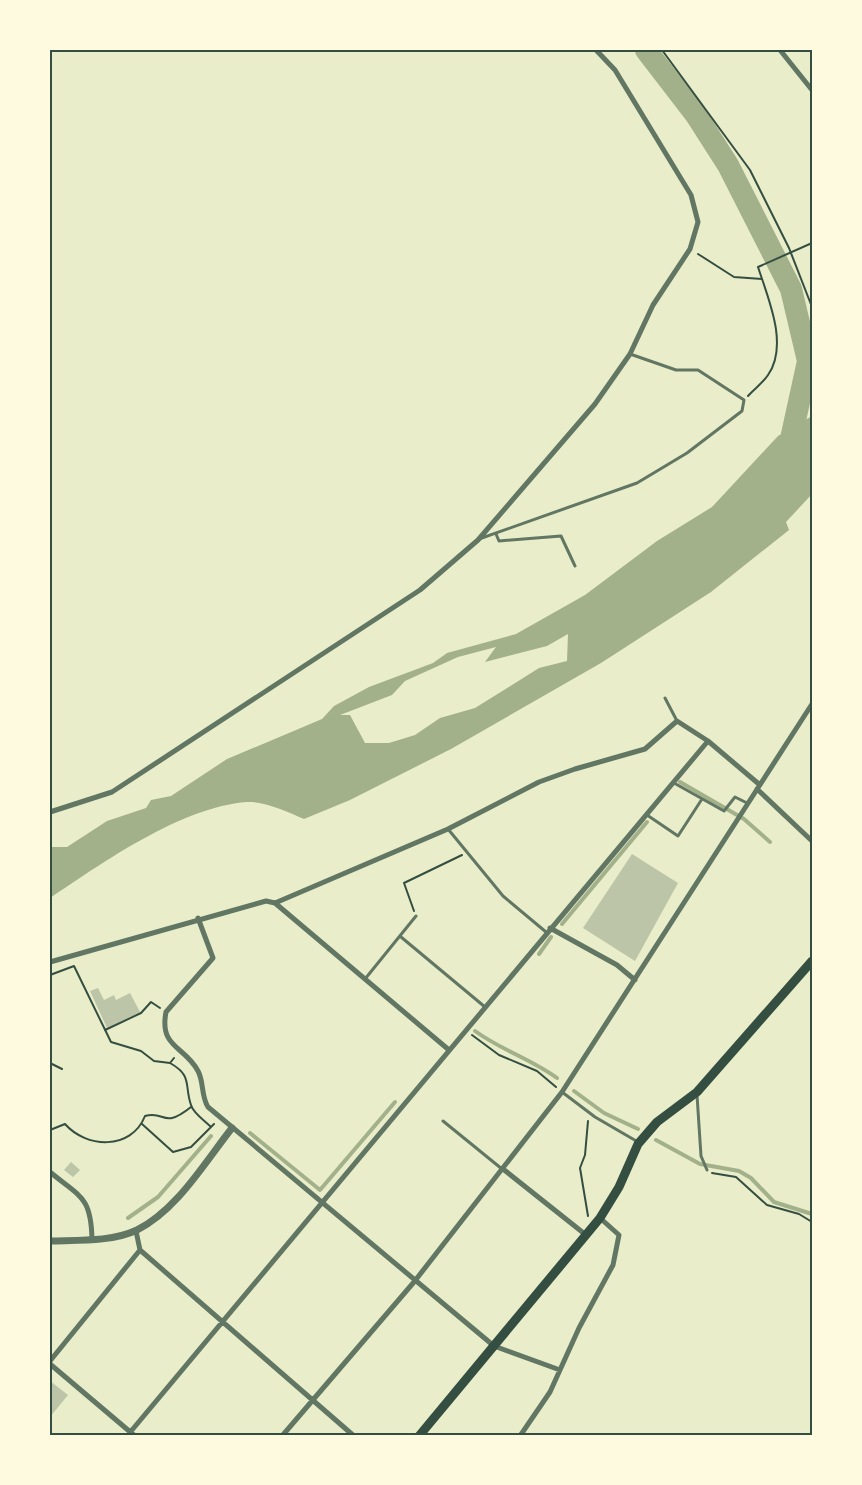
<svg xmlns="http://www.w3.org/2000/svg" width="862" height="1485" font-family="'Noto Sans',sans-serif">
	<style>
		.water { fill: #a3b18a; fill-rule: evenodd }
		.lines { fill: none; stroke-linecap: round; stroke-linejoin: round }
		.stream { stroke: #a3b18a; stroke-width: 4 }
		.river { stroke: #a3b18a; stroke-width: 22 }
		.building { fill: #bcc5a7 }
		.path { stroke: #344e41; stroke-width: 2 }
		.service { stroke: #617663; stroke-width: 3 }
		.minor { stroke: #617663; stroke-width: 5 }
		.tertiary { stroke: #617663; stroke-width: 7 }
		.trunk { stroke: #344e41; stroke-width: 9 }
		.neatline { fill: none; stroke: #344e41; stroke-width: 2 }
	</style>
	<rect width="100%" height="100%" fill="#e9edc9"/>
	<path class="water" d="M812,416V494L786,522L789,530L711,592L601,663L451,749L350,800L304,819C288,812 265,801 247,802C181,807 104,862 50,898V847H67L107,821L146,808L151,800L171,796L227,759L322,719L334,706L369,687L433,663L447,653L516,634L585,595L657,541L712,507L778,436ZM568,634L567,661L539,668L475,708L440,718L415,735L389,743H365L350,715H340L392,695L405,681L458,657L496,647L485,662L547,646Z"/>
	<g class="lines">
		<path class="stream" d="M680,782L744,819L770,842
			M562,924L647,822
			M539,954L551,937
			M475,1031C501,1050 531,1059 557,1078
			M574,1091L604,1113L638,1129
			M250,1133L320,1190L395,1102
			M656,1140L700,1164L739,1171L751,1178L774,1202L812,1214
			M128,1218L158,1197L211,1136"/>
		<path class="river" d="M646,50L696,115L728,165L791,289L808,361L787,457"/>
	</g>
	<path class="building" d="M632,854L678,883L635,961L583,928Z
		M98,988L104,1000L114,995L116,1000L130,993L140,1012L107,1028L90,991Z
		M71,1162L80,1170L73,1177L64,1170Z
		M50,1381L68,1395L50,1417Z"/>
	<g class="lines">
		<path class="path" d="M662,50L750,170L789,248L812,307
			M698,254L734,277L762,279
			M748,396C754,389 763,383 768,375C789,345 768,298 758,267L812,243
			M414,911L404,883L462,855
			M50,975L74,966L111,1042L141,1051L154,1061L170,1063L174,1058
			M105,1030L141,1013L151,1002L160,1008
			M472,1035L499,1055L537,1071L556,1087
			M50,1063L62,1069
			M170,1063C193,1076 184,1085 191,1105C193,1113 205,1121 211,1127
			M142,1124L173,1152L191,1147L214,1124
			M50,1130L65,1124C86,1148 131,1151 145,1116C166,1110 162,1130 191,1107
			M712,1173L736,1177L767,1205L799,1214L812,1222
			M588,1216L580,1168L585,1155L588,1121"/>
		<path class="service" d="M496,534L499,541L561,536L575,566
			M479,539L637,483L687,453L742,411L744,400L698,370H676L630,354
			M665,698L677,721
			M674,783L724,811L735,797L747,803
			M647,815L678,836L702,799
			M448,829L503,896L546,932
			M401,937L485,1007
			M365,979L416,916
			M562,1092L595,1117L638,1142
			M697,1095L701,1156L707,1170
			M443,1121L502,1169"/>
		<path class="minor" d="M780,50L812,90
			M757,789L812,841
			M50,812L112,792L420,590L478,540L595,404L630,354L653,305L690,249L698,222L691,195L615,70L596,50
			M275,903L449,1050
			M198,918L213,958L166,1012C159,1048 185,1046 198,1071C204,1082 201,1096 208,1107L494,1346L560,1370
			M550,928L617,965L635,980
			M50,962L266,901L275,903L448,829L539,782L575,769L645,749L677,721L708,741L760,785
			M503,1169L586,1235
			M50,1172C80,1197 91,1196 92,1239
			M136,1231L140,1250L354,1436
			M50,1361L140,1250
			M50,1364L135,1436
			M127,1436L708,741
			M282,1436L414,1282L562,1092L812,704
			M520,1436L550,1392L579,1328L613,1265L619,1235L600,1218"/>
		<path class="tertiary" d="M50,1241C77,1240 112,1242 137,1230C177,1210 205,1162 232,1128"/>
		<path class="trunk" d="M419,1436L600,1218L619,1187L638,1144L657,1122L697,1092L812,961"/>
	</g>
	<rect width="862" height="1485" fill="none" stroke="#fefae0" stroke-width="102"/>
	<rect x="51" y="51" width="760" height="1383" class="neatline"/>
</svg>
